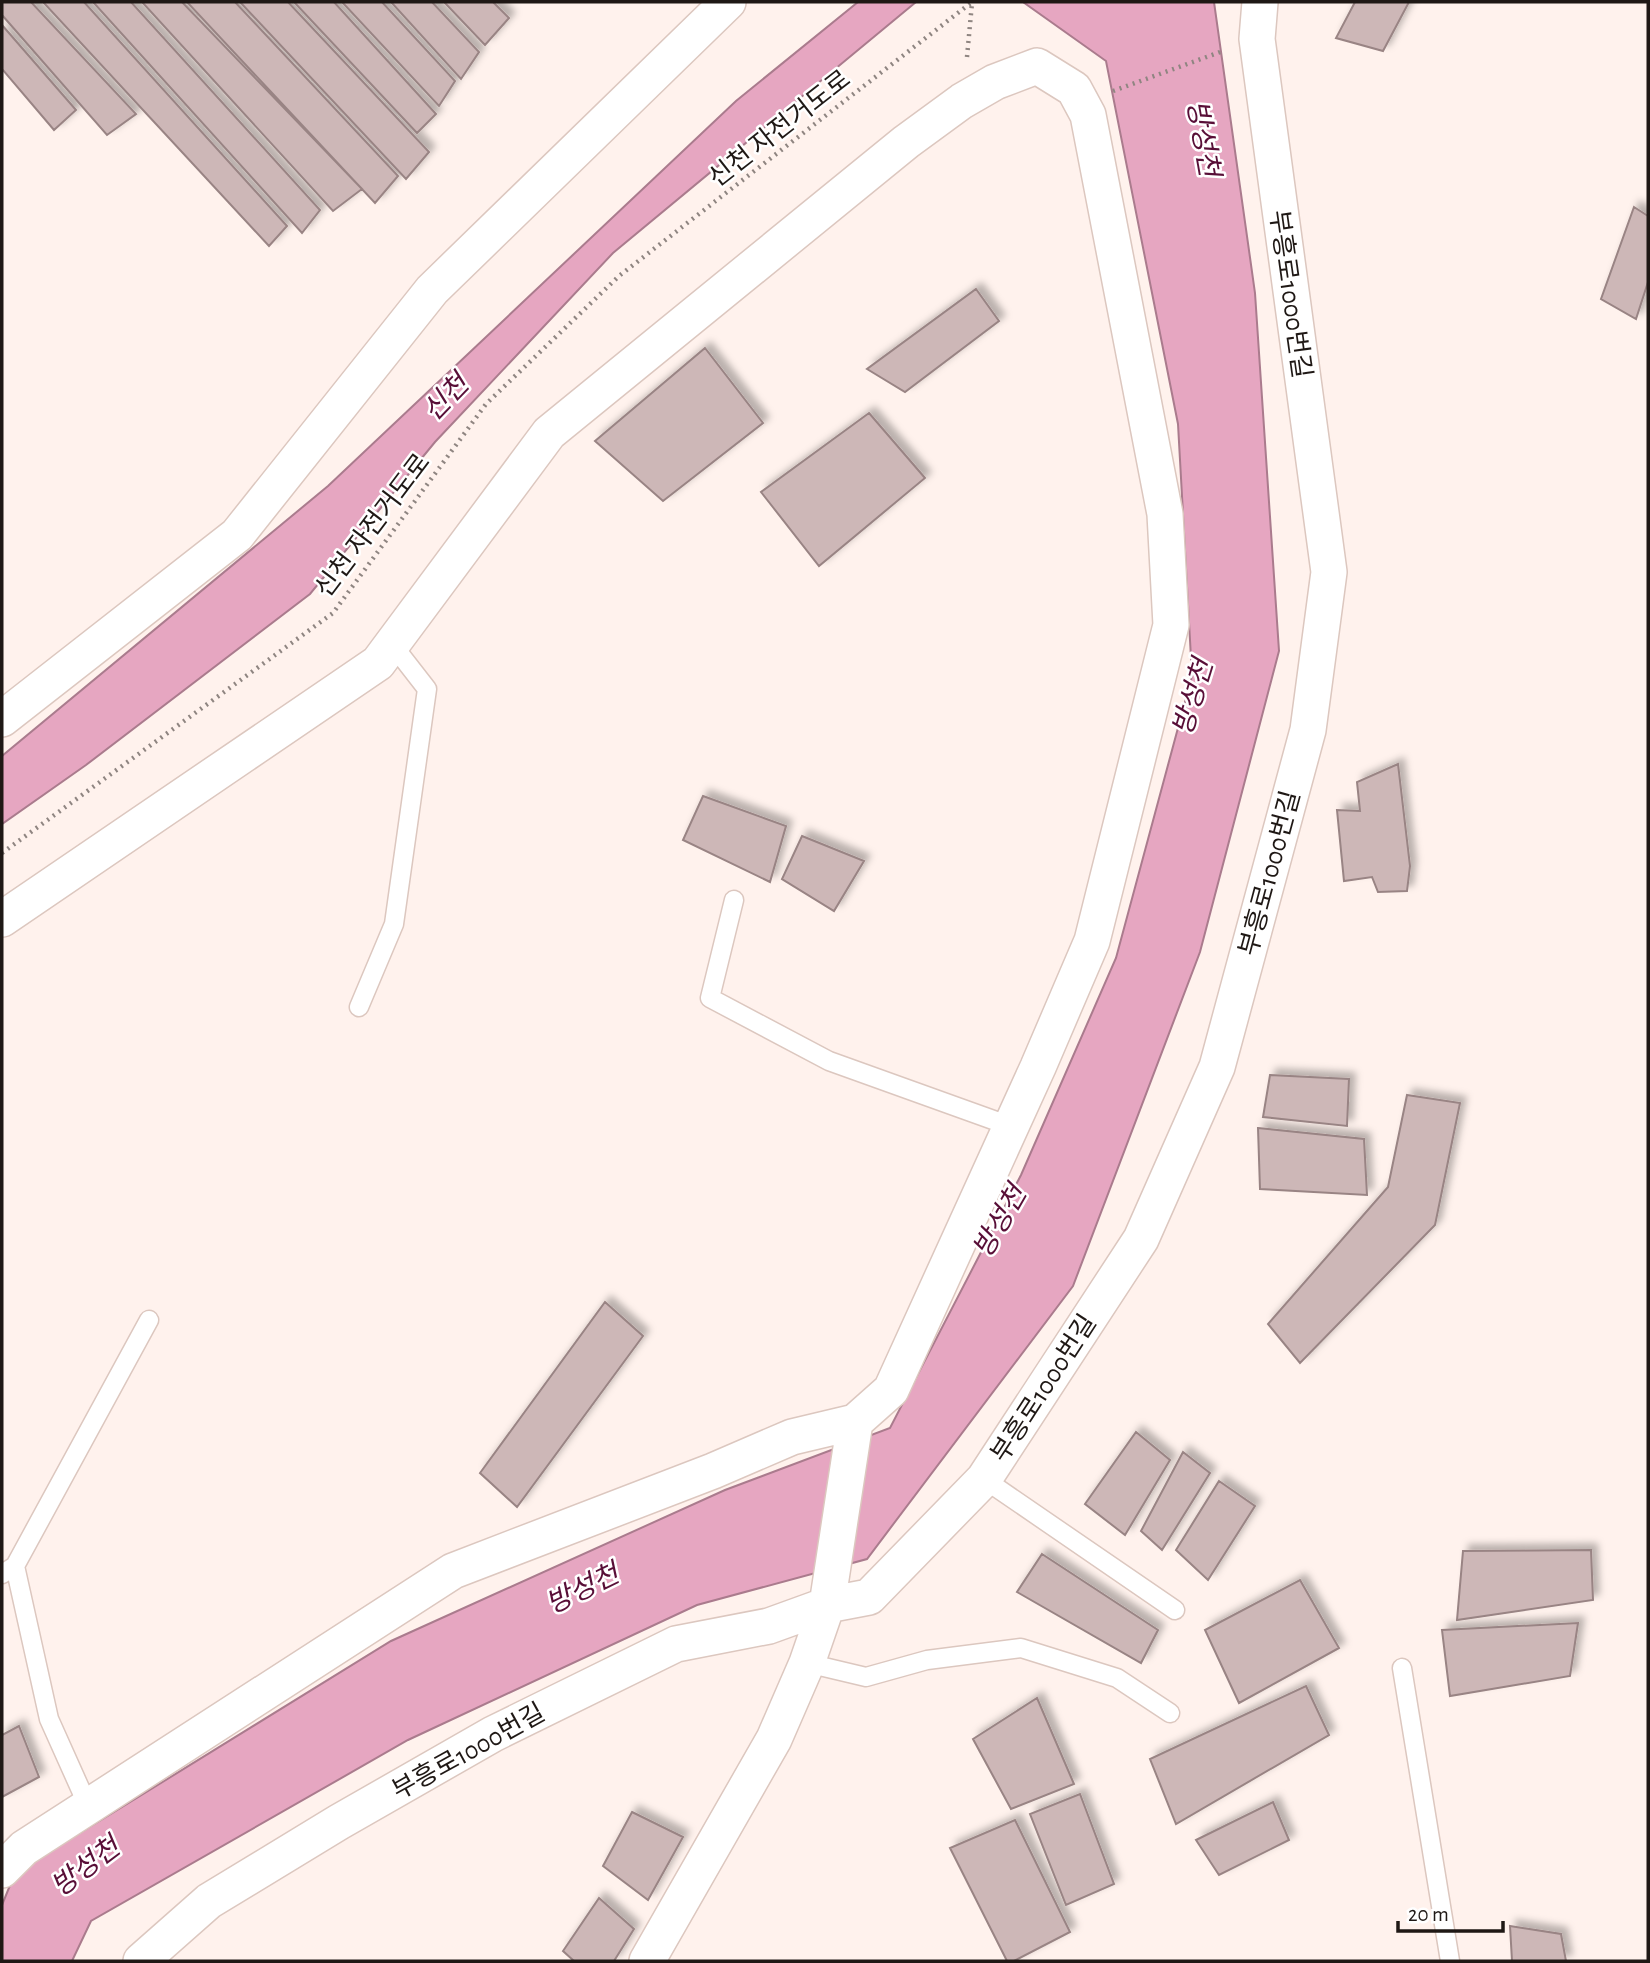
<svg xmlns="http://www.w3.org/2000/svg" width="1650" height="1963" font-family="'Alegreya Sans','Noto Sans KR',sans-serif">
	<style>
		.water { fill: #e6a6c1; stroke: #aa7b8d; stroke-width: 2 }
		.building { fill: #cdb7b7; stroke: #998484; stroke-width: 2; filter: url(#shadow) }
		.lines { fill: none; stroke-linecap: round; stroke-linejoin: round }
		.service-casing { stroke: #dcc7bf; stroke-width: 21 }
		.minor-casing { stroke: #dcc7bf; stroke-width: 38 }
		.path { stroke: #8f8581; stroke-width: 4.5; stroke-dasharray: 2 5; stroke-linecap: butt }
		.service { stroke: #fff; stroke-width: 18 }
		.minor { stroke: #fff; stroke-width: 35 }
		.labels { text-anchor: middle; stroke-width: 5; stroke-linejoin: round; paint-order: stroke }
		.street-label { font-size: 26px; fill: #1f1815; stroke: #fff }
		.water-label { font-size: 28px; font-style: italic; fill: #580e37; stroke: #fff }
	</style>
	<defs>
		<filter id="shadow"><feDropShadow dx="6" dy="-6" stdDeviation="3.5" flood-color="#0004"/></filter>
	</defs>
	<rect width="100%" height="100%" fill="#fff2ed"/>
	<path class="water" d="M858,2H916L613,253L435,442L310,594L86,765L2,824V756L328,486L736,101Z
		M1023,2H1214L1255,293L1279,651L1200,952L1073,1286L867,1559L697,1605L408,1740L91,1921L72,1961H2V1905L15,1873L391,1641L725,1490L890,1428L1021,1175L1116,958L1192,676L1178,424L1106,61Z"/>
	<path class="building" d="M2,2H31L136,114L107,135L2,15Z
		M43,2H84L287,226L269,246Z
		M93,2H131L320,210L302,233Z
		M142,2H182L362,189L333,211Z
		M187,2H235L398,176L375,203Z
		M240,2H288L429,152L406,179Z
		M294,2H334L436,114L417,133Z
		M342,2H382L455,81L439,106Z
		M391,2H432L479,52L461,79Z
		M444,2H493L509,18L485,45Z
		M1355,2H1409L1383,51L1336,38Z
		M2,25L76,110L54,130L2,69Z
		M1634,207L1648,216V282L1636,319L1601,299Z
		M976,289L999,321L905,392L867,369Z
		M705,348L763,423L663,501L595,441Z
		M869,413L925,478L819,566L761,492Z
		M1398,764L1410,866L1407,891L1378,892L1372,877L1344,881L1337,810L1360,811L1357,782Z
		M703,796L786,826L770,882L683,840Z
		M802,836L864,861L834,911L782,879Z
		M1270,1075L1349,1079L1347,1126L1263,1117Z
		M1407,1095L1460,1103L1435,1225L1300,1363L1268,1324L1388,1187Z
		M1258,1128L1364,1139L1367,1195L1260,1189Z
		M605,1302L643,1336L517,1507L480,1473Z
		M1136,1432L1170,1460L1125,1535L1085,1504Z
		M1183,1452L1210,1473L1162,1550L1141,1531Z
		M1219,1481L1255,1506L1208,1580L1176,1550Z
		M1591,1550L1593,1600L1457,1620L1463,1551Z
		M1042,1554L1158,1630L1141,1663L1017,1592Z
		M1300,1580L1339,1648L1239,1703L1205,1630Z
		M1578,1623L1570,1676L1450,1696L1442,1630Z
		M1306,1686L1329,1735L1176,1824L1150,1759Z
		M1037,1698L1074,1784L1011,1809L973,1739Z
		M19,1726L39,1777L2,1797V1735Z
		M1080,1794L1114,1884L1066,1905L1030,1814Z
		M1273,1802L1289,1840L1219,1875L1196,1840Z
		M632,1812L683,1837L648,1900L603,1866Z
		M1015,1820L1070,1932L1014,1961H1007L950,1848Z
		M599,1898L634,1929L614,1961H574L563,1951Z
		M1510,1926L1561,1934L1566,1961H1512Z"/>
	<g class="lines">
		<defs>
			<path id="service" d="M734,900L710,998L829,1061L1010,1126
				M359,1007L394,924L427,689L392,644
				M984,1479L1175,1610
				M15,1566L49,1719L88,1806
				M2,1574L15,1566L149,1320
				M807,1663L866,1677L927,1660L1021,1648L1117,1678L1170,1713
				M1402,1668L1450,1961"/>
			<path id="minor" d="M2,719L237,535L432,290L728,2
				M2,919L378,663L549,433L906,142L962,101L995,82L1037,66L1074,89L1088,115L1165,514L1171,625L1092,941L1038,1067L891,1390L855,1422L827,1605L807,1663L774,1739L647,1961
				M2,1870L24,1848L453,1571L713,1471L792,1437L855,1422
				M141,1961L209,1901L339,1822L493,1734L676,1644L769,1626L827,1605L869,1597L984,1479L1141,1239L1217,1067L1308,730L1329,572L1257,39L1260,2"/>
		</defs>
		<use href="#service" class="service-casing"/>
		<use href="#minor" class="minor-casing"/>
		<path class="path" d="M967,57L972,3
			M1113,91L1223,51
			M2,853L333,613L486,404L619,276L972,2"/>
		<use href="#service" class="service"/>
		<use href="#minor" class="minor"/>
	</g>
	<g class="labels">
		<g class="street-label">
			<text transform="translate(779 128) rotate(-38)" y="9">신천 자전거도로</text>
			<text transform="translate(1291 294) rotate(82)" y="9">부흥로1000번길</text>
			<text transform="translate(372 525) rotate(-53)" y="9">신천 자전거도로</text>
			<text transform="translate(1269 873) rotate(-75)" y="9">부흥로1000번길</text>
			<text transform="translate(1043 1388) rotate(-57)" y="9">부흥로1000번길</text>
			<text transform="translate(468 1751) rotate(-29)" y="9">부흥로1000번길</text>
		</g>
		<g class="water-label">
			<text transform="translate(1204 138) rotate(80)" y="10">방성천</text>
			<text transform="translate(445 397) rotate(-46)" y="10">신천</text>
			<text transform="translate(1192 697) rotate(-73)" y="10">방성천</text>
			<text transform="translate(999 1221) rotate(-60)" y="10">방성천</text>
			<text transform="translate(582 1588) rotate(-26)" y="10">방성천</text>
			<text transform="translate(85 1866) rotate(-37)" y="10">방성천</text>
		</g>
	</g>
	<rect width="1650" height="1963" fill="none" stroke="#1f1815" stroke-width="7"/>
	<path d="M1398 1921v10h105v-10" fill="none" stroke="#1f1815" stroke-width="3.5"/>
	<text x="1408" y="1921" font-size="21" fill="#1f1815" stroke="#ffffff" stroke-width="5" paint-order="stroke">20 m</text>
</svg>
